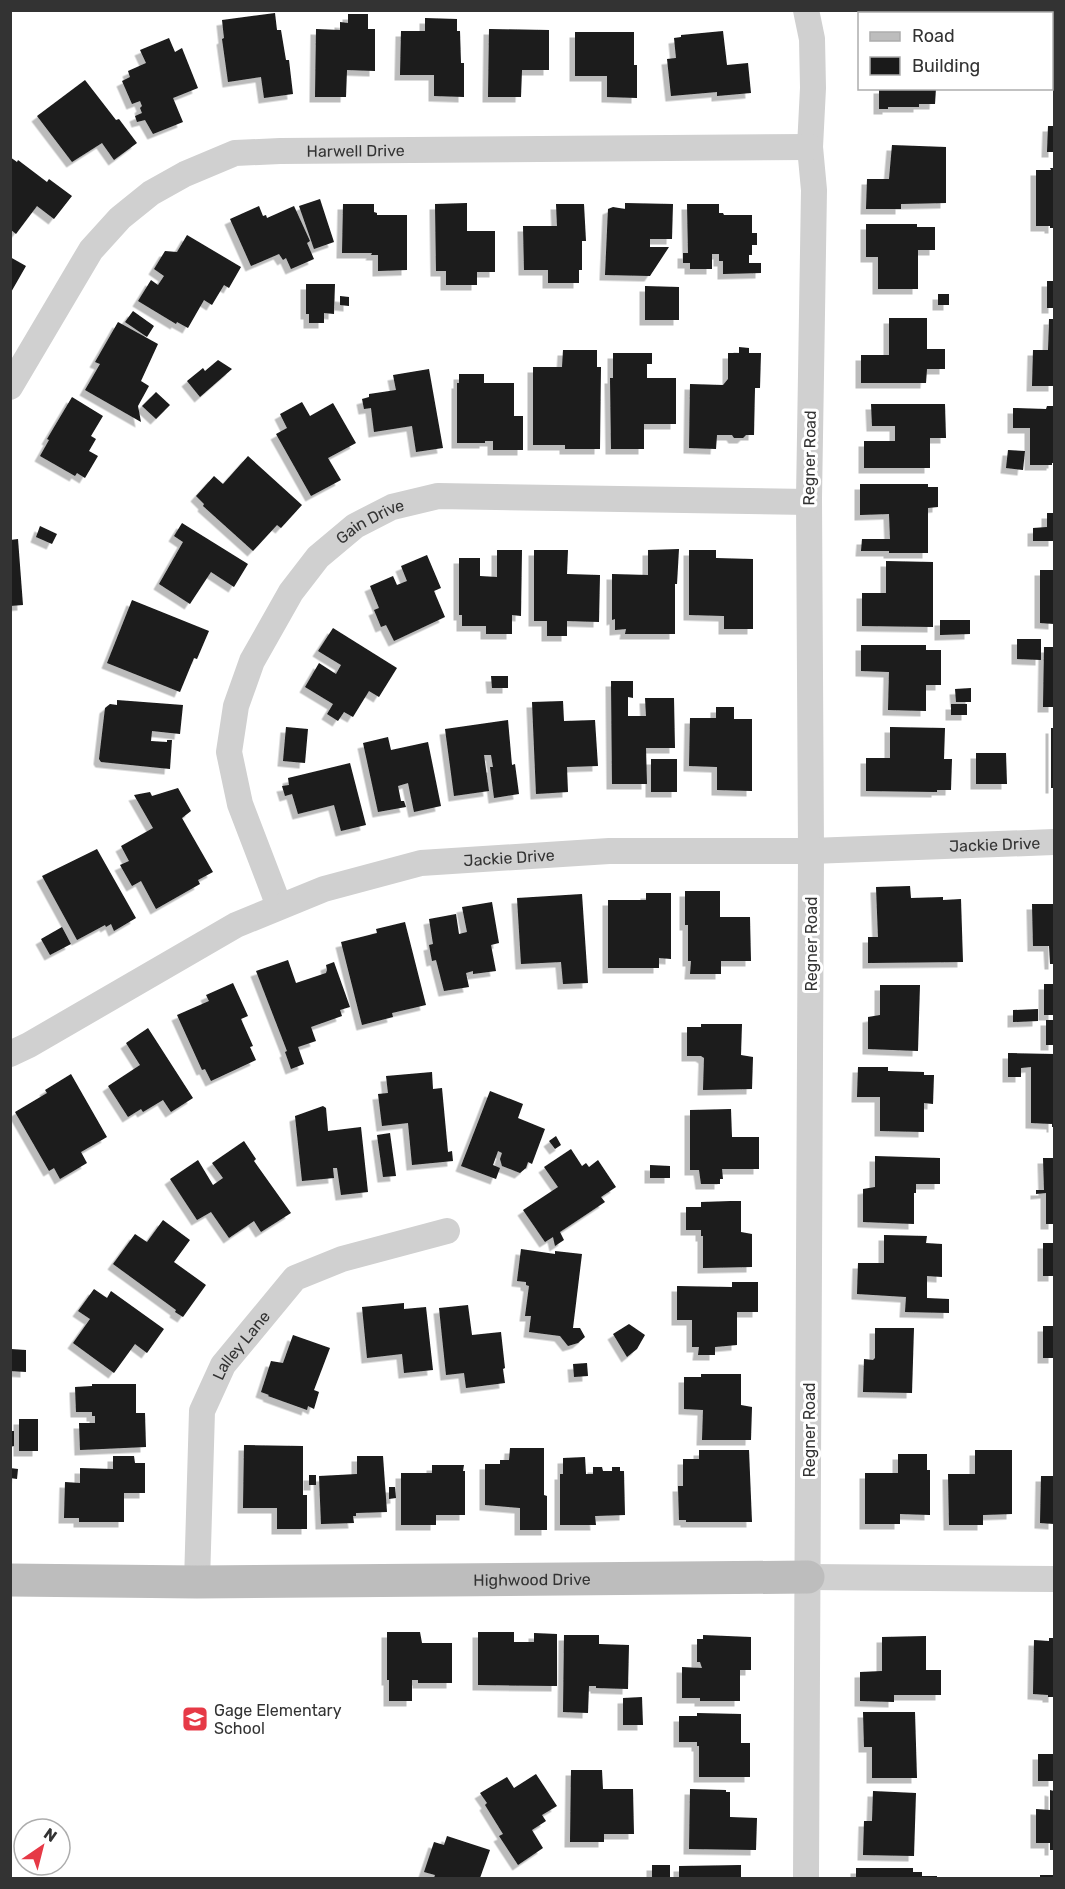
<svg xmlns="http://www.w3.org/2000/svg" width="1065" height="1889" font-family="Rubik,sans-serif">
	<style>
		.building { fill: #1a1a1a; filter: url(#shadow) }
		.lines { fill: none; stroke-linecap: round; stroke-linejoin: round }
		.street { stroke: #d0d0d0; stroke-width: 26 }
		.secondary { stroke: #bdbdbd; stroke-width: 33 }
		.labels { text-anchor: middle; stroke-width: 6; stroke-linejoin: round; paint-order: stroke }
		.street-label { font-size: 16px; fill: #333; stroke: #fff }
		.poi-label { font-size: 16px; fill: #333; stroke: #fff; text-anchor: start }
	</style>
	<defs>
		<filter id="shadow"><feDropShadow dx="-5.5" dy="5.5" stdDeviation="0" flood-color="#0004"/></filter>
	</defs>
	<rect width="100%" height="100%" fill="#fff"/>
	<path class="building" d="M864,10H909V12L865,14Z
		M275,13L277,30H281L286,60H289L293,94L264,98L261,77L228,82L222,39L224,38L222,20Z
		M348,14H368V29H375V71L347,70L346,97H315L316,29L340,30V22L348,23Z
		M1052,17H1054V79H1052Z
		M425,18L457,19V31H460L461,63H464V97L434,96V75H400L401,31H425Z
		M489,29L549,30V70H522L521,97H488Z
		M723,31L727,65L748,63L751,93L717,96V92L671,96L667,59L676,58L674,38L681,37V35Z
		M575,32H634V65H637V98L607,97V76H575Z
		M169,38L175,52L182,48L198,88L173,98L183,122L153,134L145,120L137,122L135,116L142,113L140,108L142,106L140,101L132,104L122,81L130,77L128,71L146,63L140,50Z
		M85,80L116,120L119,119L137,143L114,160L102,143L72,162L37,116Z
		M879,88H936L935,104H919V107H888V109H879Z
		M1048,126H1054V152H1047Z
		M892,145L946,147V203L901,204V209H866L867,179H889Z
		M10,157L17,162L18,160L47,182L49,179L72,196L54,219L37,206L16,234L10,229Z
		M1050,168H1054V228H1050V226H1036V170H1051Z
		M320,199L334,242L314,249L299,206Z
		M467,203V231H495V272H477V285H446V271H436L435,204Z
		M625,203L673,204L672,239H650V247H669L650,276L605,275L608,209L613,207L625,209Z
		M343,204H374V212L377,213V215H407V270L378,271V255H371L372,253H342Z
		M556,204H584L586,241H582V270H579V283H548V270H524L523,226H557Z
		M687,204H719V213H723L724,215H752V233H757V245H752V255H749V263H761V273L723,274V261H719V254H712V269H690V263H683V253H688Z
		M259,206L263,216L266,215L267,218L294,206L310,241L307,243L314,259L291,269L286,258L283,260L279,254L251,266L230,219Z
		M866,224H917V227H935V250H918V289H878V257H866Z
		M187,235L241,267L229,288L224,285L212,305L204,300L188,328L177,322L176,324L138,301L151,280L158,285L164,276L154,269L165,251L177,252Z
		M10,257L26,266L10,294Z
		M1047,281H1054V308H1047Z
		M306,284H335L334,314L324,313V323H309V314H306Z
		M645,286L679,287V320H645Z
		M938,294H949V305H938Z
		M340,296L349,297V306L340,305Z
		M133,311L154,326L147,337L125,322Z
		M889,318H927V349H945V369H927L926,383H861V355H889Z
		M1049,319H1054V386H1032L1033,350H1048Z
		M118,322L158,344L141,381L149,386L138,406L141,422L85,390L100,364L95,362Z
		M739,347L749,348V353H761L760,388H755L754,435H746L743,438H734L732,435H717L716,449L689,448L690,384L723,385L728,379V353H739Z
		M563,350H597V367H601L600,449H565V445H533V367H562Z
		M613,353H652V364H647V378H676V424H644V449H611L610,378H613Z
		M218,360L232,369L200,397L187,381L203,368L205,371Z
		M429,369L443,448L416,452L412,426L374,432L371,408L364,409L362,399L369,397V394L396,390L393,375Z
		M459,374H484V383H514V416H523V450H493V441H485V443H457V383H459Z
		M156,392L170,405L156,419L142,406Z
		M72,397L103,416L91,436L96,439L89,451L98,456L85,478L77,473L75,476L40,456L49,440L47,439Z
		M302,402L310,416L333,403L356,443L328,458L341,480L311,496L276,434L287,428L280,414Z
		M871,404H945L946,438H930V468H864V441H895V426H872Z
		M1047,406H1054V463H1052V465H1030V428H1013V408L1046,409Z
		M1008,450L1025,451L1023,470L1006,468Z
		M248,456L302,505L281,528L277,525L253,551L203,506L204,504L196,496L214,476L223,484Z
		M860,484H928V487H938V507L928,508V553H889V551H861L862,539H890L889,514L860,515Z
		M1047,513H1054V541H1033V528L1047,527Z
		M182,523L248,564L234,587L211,572L190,604L159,584L183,542L174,536Z
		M40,526L57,534L52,544L36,537Z
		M18,539L23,605L10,606V540Z
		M679,549L677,584H675V634H625L626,629L615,630V619L612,620V574L648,575V550Z
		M497,550H522L521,616L512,615V634H486V626H462V615H459V558H480V576L497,577Z
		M534,550H568L567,574L600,575L599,622L567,621V636H547V621H534Z
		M689,550H716V558L753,559V629H724V616L689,615Z
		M427,555L441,588L434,591L445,617L394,641L386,625L381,627L374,610L379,608L370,586L393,576L397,585L407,581L401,566Z
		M886,561L933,562V627L862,626V593H886Z
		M1040,570H1054V624L1040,623Z
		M132,600L209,631L197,659L194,658L180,692L107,663Z
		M940,620H970V634L940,635Z
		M333,628L397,668L379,697L369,691L353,717L344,712L338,721L327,714L333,704L305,687L319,663L336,674L341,665L318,651Z
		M1017,639H1041V660L1017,659Z
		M861,645H926V650H941V685H926V711L888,710L889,672L861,671Z
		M1044,647H1054V707H1043Z
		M491,676H508V688H492Z
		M611,681H633V698L628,697V716H646L645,698H674L675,748H646L647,784H612Z
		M971,688V702H956L955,689Z
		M117,700L183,705L180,734L152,731L151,741L167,742V740H172L170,769L101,762L99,759L105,708L110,704L117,705Z
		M563,701L564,721L595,720L598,766L567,767L568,792L536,794L532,702Z
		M951,704H967V715H951Z
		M716,707H734V719H752V791L717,790V767L689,766L690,718H716Z
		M508,720L512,765L515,764L519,794L494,798L490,767H493L491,755H484L489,791L454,796L445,729Z
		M286,727L308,729L305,763L283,761Z
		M890,727L945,728L944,759H952L951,790H937V792L866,791V758H890Z
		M1051,728H1054V788H1051Z
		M388,737L391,750L428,742L441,806L414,812L408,783L398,786L401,801H404L406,807L378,812L363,743Z
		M976,753H1006L1007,784H976Z
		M651,759H677V792H651Z
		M350,763L366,825L341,831L334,805L298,814L292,794L285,796L282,786L289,785L288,778Z
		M178,788L191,811L182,818L213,872L198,880L200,884L156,909L141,881L132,886L120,865L129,861L121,846L153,828L134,795L150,792L152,796Z
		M97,849L136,918L114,931L111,924L106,927L105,925L77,940L42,876Z
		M910,886L911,898L943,897V900L961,899L963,962L868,963V937H878L876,887Z
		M685,891H720V917H750L751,961H721V974H690L691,961H688V925H685Z
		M646,893H671V959L659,958V968H608V900H646Z
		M582,894L588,983L563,984L561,962L521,964L517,898Z
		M492,902L499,943L491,945L496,971L473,974V971L466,973L469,987L444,991L436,960L432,961L429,945L433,944L429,919L456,914L459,934L467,932L462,907Z
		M1032,904H1054V964H1050L1049,946H1033Z
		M405,922L426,1005L392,1013L393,1017L362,1025L341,942L377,933L376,929Z
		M62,927L71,944L50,955L41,939Z
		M288,960L296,983L326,973L327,970L326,965L334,962L350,1007L340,1010L342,1016L311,1027L316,1041L298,1047L304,1064L291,1069L285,1052L287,1051L256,971Z
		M233,983L248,1016L241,1019L253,1046L250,1047L256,1060L211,1081L205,1069L202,1070L177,1015L209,1001L206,995Z
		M1044,984H1054V1015H1044Z
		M880,985H920L918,1051L868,1049V1017L880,1015Z
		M1038,1009V1021L1013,1022V1010Z
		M1046,1020H1054V1045H1046Z
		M701,1024H742L741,1055L753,1057L752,1089L703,1090L704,1058L701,1056H687V1027H701Z
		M148,1028L193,1098L171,1112L163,1100L143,1112L141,1109L128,1117L108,1086L140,1065L126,1043Z
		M1008,1053L1054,1054V1127H1052V1124L1031,1123V1067L1021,1068V1077H1008Z
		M858,1067H888V1071L924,1072V1075H934L933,1104L924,1103V1132L880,1131V1097H857Z
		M432,1072L433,1089L442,1088L448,1152L452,1151L453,1161L412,1165L408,1123L382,1126L378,1094L388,1093L386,1076Z
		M71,1074L107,1137L81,1152L87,1163L60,1179L54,1168L49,1171L15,1112L47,1093L45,1090Z
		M490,1091L523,1104L518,1118L545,1129L532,1164L528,1162L526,1168L520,1173L502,1166L500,1159L502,1153L498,1151L493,1165L500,1168L496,1179L461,1166Z
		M323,1106L326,1108L328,1131L361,1127L368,1192L341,1195L337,1168H333L334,1178L302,1181L295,1116Z
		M731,1109L732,1137H759V1169H722L723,1179H720V1184H701L699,1170H690V1110Z
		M390,1133L396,1176L383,1177L377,1135Z
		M556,1136L561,1145L555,1149L549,1141Z
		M244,1141L256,1159L254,1161L291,1213L261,1232L254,1221L229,1238L211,1212L197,1220L170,1179L198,1160L213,1185L223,1178L212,1163Z
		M571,1149L582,1166L586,1163L589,1167L598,1160L616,1187L601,1197L605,1202L560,1232L564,1240L555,1246L553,1237L545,1242L523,1210L558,1187L544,1167Z
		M875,1156L940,1158V1184H916V1193H914V1224L863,1222V1189L875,1187Z
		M1043,1158H1054V1224H1046V1193L1036,1194V1190H1044Z
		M650,1165L670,1166V1178H650Z
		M731,1201H741V1232L752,1234V1267L703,1268V1236H701V1230H686V1207H701V1202Z
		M163,1220L190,1240L174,1262L206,1285L183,1317L175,1312L176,1310L113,1264L135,1234L147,1242Z
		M884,1235L927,1236L926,1243L942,1244V1277L927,1276V1298L949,1299V1313L905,1312L906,1297L857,1294L858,1263H884Z
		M1043,1243H1054V1276H1043Z
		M521,1249L555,1254V1251L582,1254L573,1328H580L585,1337L578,1343L568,1346L560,1336L529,1332L531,1316H525L529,1286L526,1285V1282L517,1281Z
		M732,1282H758V1312H737V1345L715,1347V1355H698L699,1347H692V1320H677V1286L732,1287Z
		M94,1289L107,1298L111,1291L164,1329L147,1353L135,1344L114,1373L73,1343L90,1319L78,1311Z
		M404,1303V1309L426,1307L433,1370L404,1373L402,1354L367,1358L362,1307Z
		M468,1305L472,1335L501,1332L505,1368L503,1369L505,1383L466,1388L464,1373L446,1375L439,1308Z
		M629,1324L645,1335L637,1349L627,1357L613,1334Z
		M1043,1326H1054V1358H1043Z
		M875,1328H914L912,1393L863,1392L864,1359L873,1360L875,1358Z
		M293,1335L330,1348L314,1390L319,1392L314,1409L308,1406L307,1410L268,1396L269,1395L261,1392L271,1361L283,1363Z
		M11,1349L26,1350V1372L10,1371Z
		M587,1363L588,1376L574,1377L573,1364Z
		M701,1374H741V1405L752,1407L751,1440H702L703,1410L684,1409V1377H701Z
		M92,1384H136V1413H145L146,1447L80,1450L79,1423H95V1416H92V1412H76L75,1387L92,1386Z
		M19,1419H38V1451H19Z
		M10,1431H14V1446L10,1447Z
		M244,1445L303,1446V1495H307V1529H277V1508H243Z
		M510,1448H544V1495L547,1496V1530H520V1508L485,1505V1464H500V1460H509Z
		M699,1450H749L752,1522H686V1520H679L678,1486H683V1459H699Z
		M975,1450H1012V1514L983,1515V1525H949L948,1474H975Z
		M898,1454H927V1470H930V1515L900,1514V1524H865V1473H898Z
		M113,1456H134L135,1463H145V1493H124V1522H79V1518H64L65,1482L80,1483V1468L113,1469Z
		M357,1456H383L387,1512L356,1513V1516H353L354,1523L321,1524L319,1476L357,1474Z
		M585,1457L586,1474H593V1467H602L603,1471H612V1467H620V1471H624L625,1515L595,1516L596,1525H560V1474H563V1458Z
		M432,1465H464L463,1471H465V1515H436V1525H401V1473H432Z
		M10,1468L18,1469L17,1479L10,1478Z
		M309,1475H316V1485H309Z
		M1041,1476H1054V1524L1040,1523Z
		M389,1487H395L396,1498L389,1499Z
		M387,1632H420L422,1643H452V1683H418V1680H412V1701H389V1680H387Z
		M478,1632H514V1642H534V1633L557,1634V1686L478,1685Z
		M564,1635H599V1644L629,1645L628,1689L596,1688V1686H589L588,1713L563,1712Z
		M703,1635L751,1637V1670H740V1701H700V1698H682V1667L702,1668L700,1662H697V1639H703Z
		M926,1636V1670H941V1695H894V1702L860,1701V1672L882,1671V1637Z
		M1049,1638H1054V1697H1048V1695L1033,1694L1034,1640L1049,1641Z
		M642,1697L643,1725H623V1698Z
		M863,1712H915L917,1778H872V1747H864Z
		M697,1713L741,1714V1743H750V1777H699V1746H697V1742H679V1716H697Z
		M1038,1754H1054V1781H1038Z
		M571,1770H602L603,1789H633L634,1834H604V1842H570Z
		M536,1774L557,1806L542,1815L546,1821L532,1830L543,1848L518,1865L499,1836L503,1834L485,1805L487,1803L480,1793L507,1777L514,1788Z
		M690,1789L726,1790V1792H730V1817L757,1818L756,1850L689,1849Z
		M1050,1790L1054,1791V1850H1050V1843H1036V1809L1050,1810Z
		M873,1791L916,1793L914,1856L863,1855L864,1821H872Z
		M447,1836L490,1850L480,1878H434L435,1875L424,1872L434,1842L444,1845Z
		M652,1865H670V1878H652Z
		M741,1865V1878H679V1866Z
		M856,1868H913V1872H922V1876H937V1878H856Z
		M1040,1875H1054V1878H1040Z"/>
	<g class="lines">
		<g class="street">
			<path d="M806,10L812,39L813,88L810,147L814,190L809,498L811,851L806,1878"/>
			<path id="s1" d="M10,387L91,250L120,218L151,193L185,174L235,153L280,151L810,147"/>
			<path id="s2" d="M279,906L240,804L229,752L236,706L252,661L291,592L318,557L355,526L392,507L438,496L809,502"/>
			<path id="s3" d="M10,1054L29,1045L236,925L324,889L421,863L609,851H811L1054,842"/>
			<path d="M808,1577L1054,1579"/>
			<path id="s4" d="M197,1582L202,1411L223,1365L295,1278L342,1259L447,1231"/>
		</g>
		<path class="secondary" id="s5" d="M10,1580L197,1582L808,1577"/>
	</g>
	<defs>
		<symbol id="school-square" viewBox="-11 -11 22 22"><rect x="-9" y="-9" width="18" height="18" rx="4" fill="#e63946" stroke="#fff"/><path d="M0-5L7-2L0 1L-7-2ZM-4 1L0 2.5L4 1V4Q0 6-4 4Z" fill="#fff"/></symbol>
	</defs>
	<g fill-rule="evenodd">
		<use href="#school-square" x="180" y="1704" width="30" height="30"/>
	</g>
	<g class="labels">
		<g class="street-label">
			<text dy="6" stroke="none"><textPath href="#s1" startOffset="456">Harwell Drive</textPath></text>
			<text transform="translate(809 458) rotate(-89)" y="6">Regner Road</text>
			<text dy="6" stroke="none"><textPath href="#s2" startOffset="444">Gain Drive</textPath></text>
			<text dy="6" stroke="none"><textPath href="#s3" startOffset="1030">Jackie Drive</textPath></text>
			<text dy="6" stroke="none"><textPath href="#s3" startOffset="544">Jackie Drive</textPath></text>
			<text transform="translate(811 944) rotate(-90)" y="6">Regner Road</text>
			<text dy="6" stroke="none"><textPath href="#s4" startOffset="248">Lalley Lane</textPath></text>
			<text transform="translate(809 1430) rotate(-90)" y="6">Regner Road</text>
			<text dy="6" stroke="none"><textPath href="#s5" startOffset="522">Highwood Drive</textPath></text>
		</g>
		<g class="poi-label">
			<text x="214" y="1716">Gage Elementary<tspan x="214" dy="18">School</tspan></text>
		</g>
	</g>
	<rect width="1065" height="1889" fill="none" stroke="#333333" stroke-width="24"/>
	<rect x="858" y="12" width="195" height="78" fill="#ffffff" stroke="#adadad" stroke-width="1.5"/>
	<rect x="870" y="32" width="30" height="9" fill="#bdbdbd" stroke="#adadad" stroke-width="1.5"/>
	<text x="912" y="42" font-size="18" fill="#333333">Road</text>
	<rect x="870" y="57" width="30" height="18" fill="#1a1a1a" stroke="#adadad" stroke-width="1.5"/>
	<text x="912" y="72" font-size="18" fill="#333333">Building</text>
	<g transform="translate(42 1847) rotate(35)"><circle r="28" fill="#ffffff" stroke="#adadad" stroke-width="1.5"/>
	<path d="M0-4.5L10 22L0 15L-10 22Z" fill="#e63946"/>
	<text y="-9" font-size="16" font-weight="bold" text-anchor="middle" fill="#333333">N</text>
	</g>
</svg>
